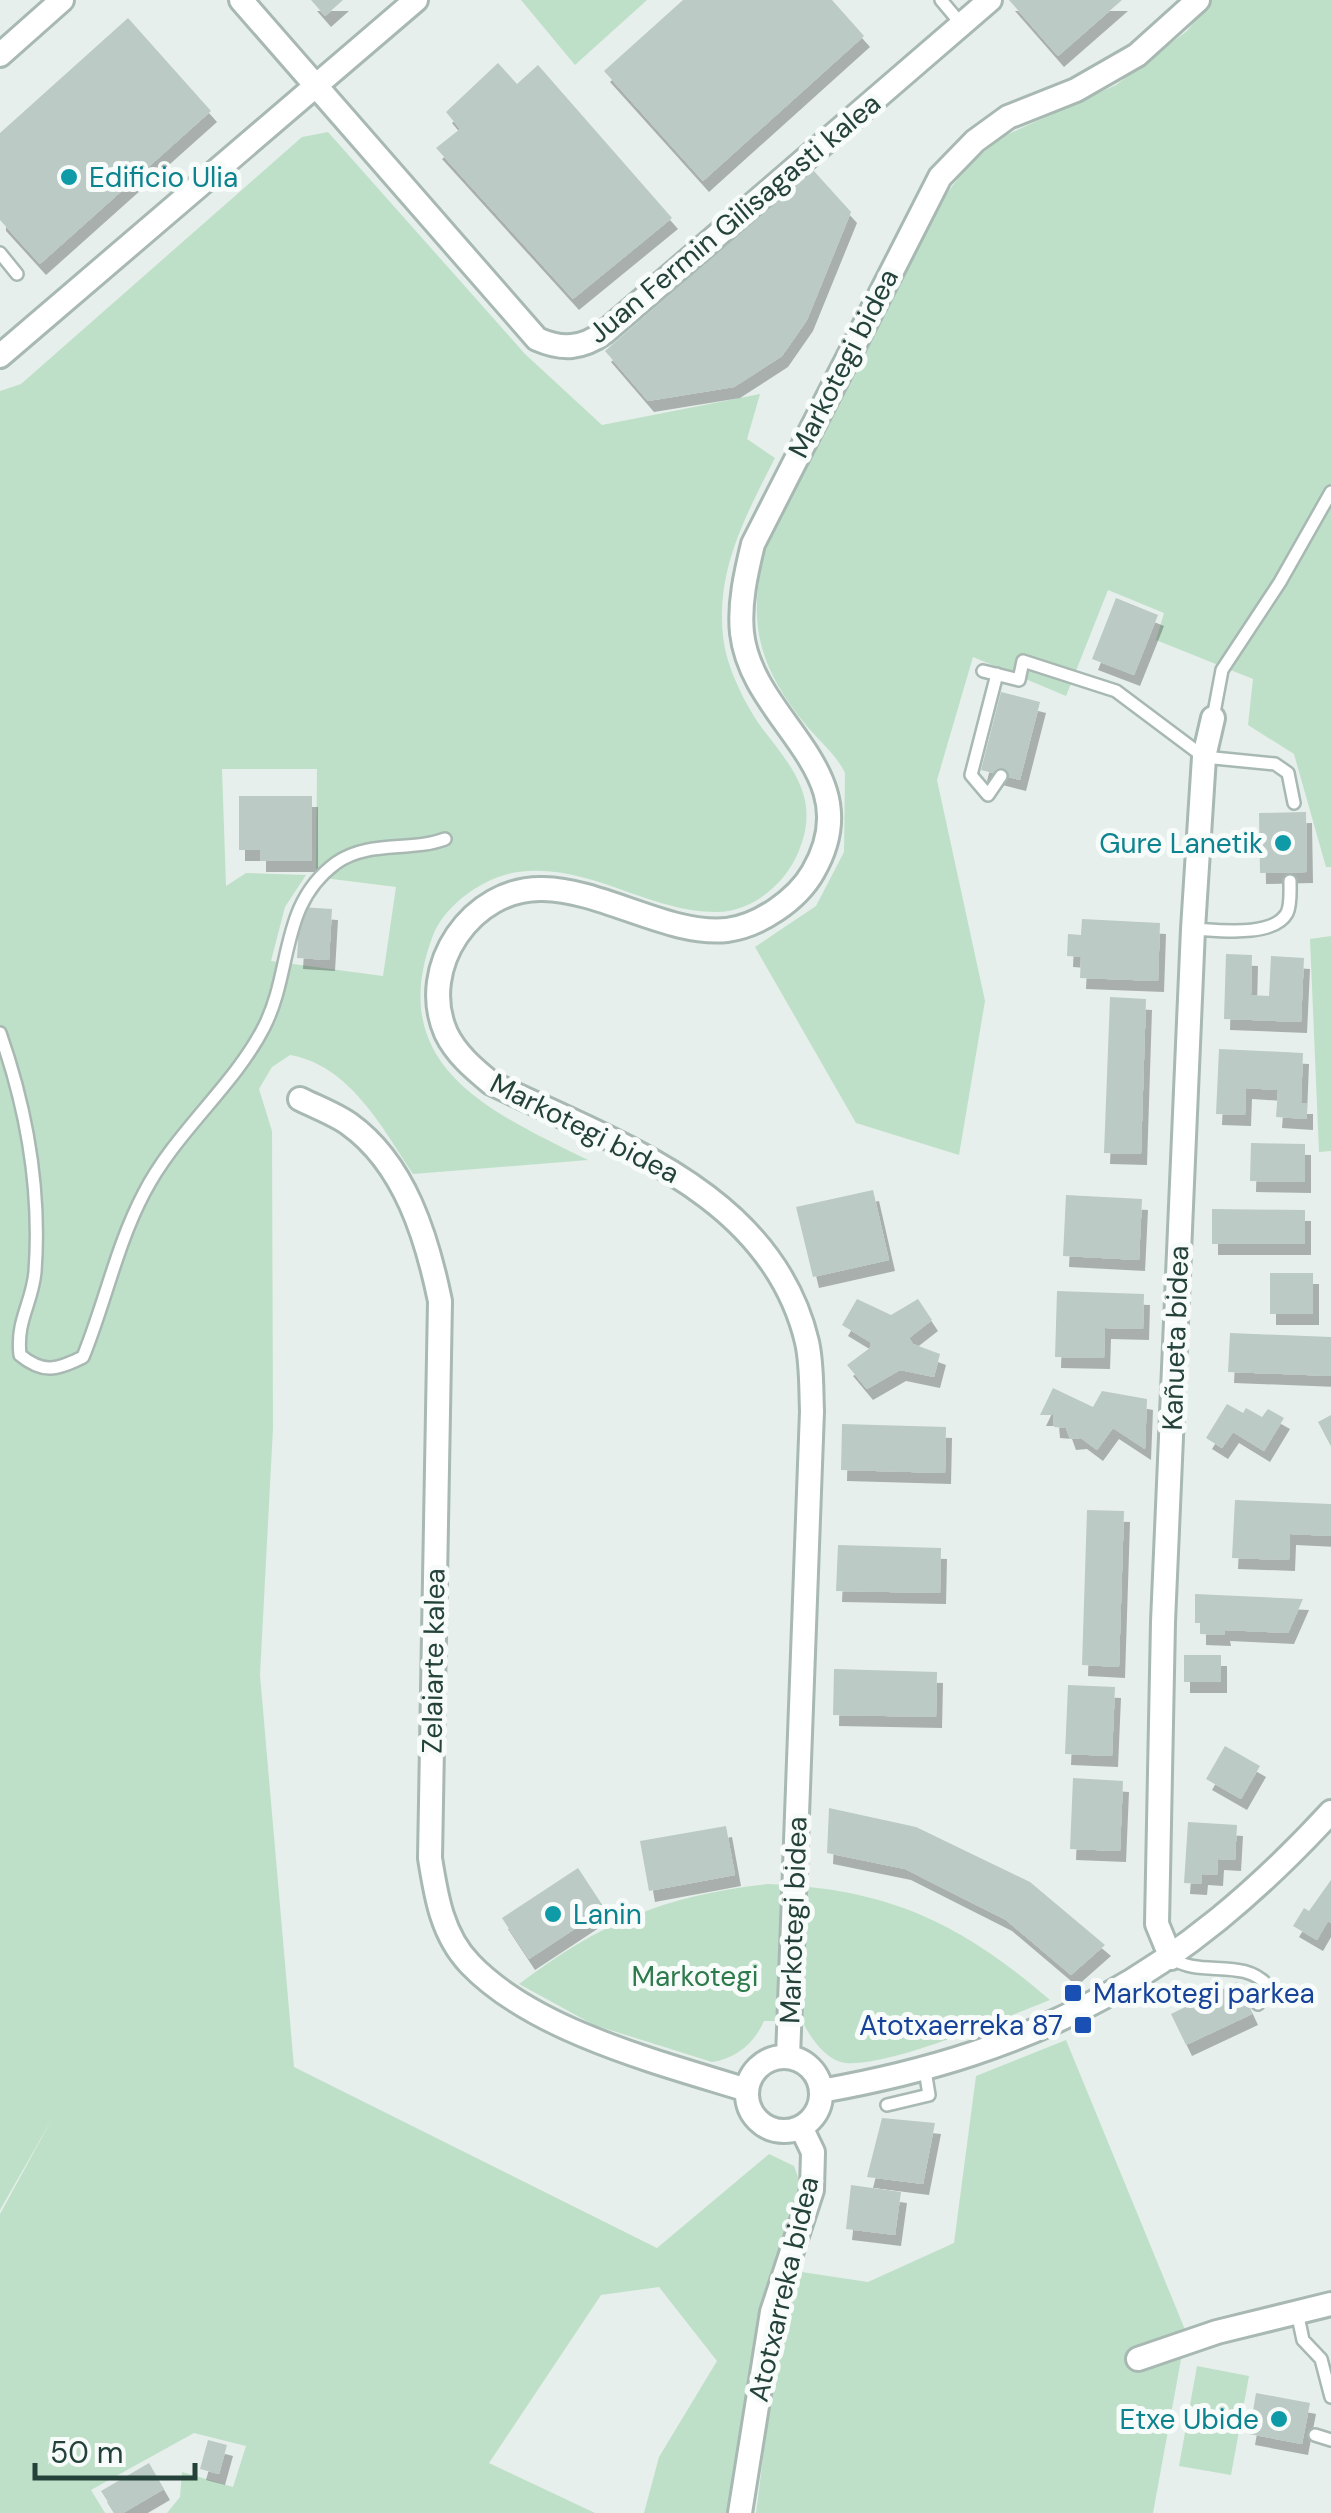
<svg xmlns="http://www.w3.org/2000/svg" width="1331" height="2513" font-family="'DM Sans',sans-serif">
	<style>
		.green { fill: #bfe0c8; fill-rule: evenodd }
		.building { fill: #bbcac4; filter: url(#shadow) }
		.lines { fill: none; stroke-linecap: round; stroke-linejoin: round }
		.service-casing { stroke: #a8b8b2; stroke-width: 16 }
		.minor-casing { stroke: #a8b8b2; stroke-width: 28 }
		.service { stroke: #fff; stroke-width: 11 }
		.minor { stroke: #fff; stroke-width: 22 }
		.culture-dot { fill: #0f9aa8; stroke: #f7fbf9; stroke-width: 4 }
		.transit-dot { fill: #1a4fb4; stroke: #f7fbf9; stroke-width: 4 }
		.labels { text-anchor: middle; stroke-width: 10; stroke-linejoin: round; paint-order: stroke }
		.culture-label { font-size: 28px; fill: #0d838f; stroke: #f7fbf9; text-anchor: start }
		.street-label { font-size: 28px; fill: #24423a; stroke: #f7fbf9 }
		.park-label { font-size: 28px; fill: #2d7a4b; stroke: #f7fbf9 }
		.transit-label { font-size: 28px; fill: #164399; stroke: #f7fbf9; text-anchor: start }
	</style>
	<defs>
		<filter id="shadow"><feDropShadow dx="6" dy="11" stdDeviation="0" flood-color="#0004"/></filter>
	</defs>
	<rect width="100%" height="100%" fill="#e6efeb"/>
	<path class="green" d="M521,0H647L575,65Z
		M1212,0H1331V867H1326L1294,754L1248,725L1253,679L1156,640L1164,613L1108,590L1066,696L973,657L937,780L985,1001L959,1155L856,1123L755,947L816,906L844,852L845,773C836,754 818,740 805,724C753,661 746,611 770,534L935,209L969,164L1004,136L1116,85L1187,31Z
		M328,132L525,354L602,425L760,394L747,439L775,458C746,515 716,569 723,636C726,667 746,707 765,732C796,772 820,801 798,853C784,885 753,911 717,912C650,913 588,862 518,872C483,877 443,906 432,938C385,1067 491,1112 588,1160L413,1174C382,1127 349,1065 290,1055L272,1067L259,1089L272,1131L273,1428L260,1675L294,2067L657,2248L769,2154L794,2166L803,2191L761,2325L727,2513H644L659,2457L717,2361L659,2287L601,2295L489,2463L595,2513H167L180,2497L182,2472L233,2487L246,2446L194,2433L91,2490L105,2513H0V2214L52,2119L0,2210V391L21,384L302,137ZM222,769H317L316,877L396,887L383,976L271,961L285,907L306,875L246,873L226,886Z
		M1331,936V1151L1319,1152L1310,939Z
		M768,1884C889,1889 959,1922 1050,2000C1007,2017 889,2067 846,2063C826,2061 810,2037 802,2021H764C754,2044 735,2059 712,2062L594,2025L519,1984C601,1922 666,1895 768,1884Z
		M1066,2040L1186,2332L1153,2513H756L778,2339L795,2271L868,2282L954,2243L976,2076Z
		M1197,2366L1249,2376L1231,2475L1179,2466Z"/>
	<path class="building" d="M311,0H343L325,16Z
		M683,0H832L864,36L703,181L604,71Z
		M1009,0H1122L1058,56Z
		M128,18L211,111L40,264L0,220V133Z
		M498,63L517,84L538,65L672,218L573,299L436,148L460,129L446,112Z
		M813,170L851,212L807,320L782,356L734,387L648,401L605,351Z
		M1116,598L1158,615L1134,675L1092,659Z
		M1001,692L1040,702L1020,780L981,770Z
		M239,796H312V861H260V850H239Z
		M1306,812L1307,872L1260,873L1259,813Z
		M300,907L332,909L329,960L297,958Z
		M1082,919L1160,923L1158,981L1080,978L1081,957L1067,956L1068,934L1081,935Z
		M1226,954L1252,955L1251,995L1269,996L1271,956L1304,958L1301,1022L1224,1019Z
		M1110,997L1146,999L1141,1154L1104,1153Z
		M1219,1049L1303,1053L1301,1103H1307V1119L1276,1117L1278,1090L1246,1088L1245,1115L1216,1114Z
		M1251,1143L1305,1144V1182L1250,1181Z
		M873,1190L889,1260L813,1277L796,1207Z
		M1066,1195L1142,1199L1139,1260L1063,1256Z
		M1212,1209L1305,1210V1244H1212Z
		M1270,1273H1313V1314H1270Z
		M1057,1291L1144,1294L1143,1329L1105,1328L1104,1358L1055,1357Z
		M857,1299L891,1315L918,1299L932,1320L909,1338L913,1344L940,1354L934,1377L900,1370L867,1389L847,1365L871,1347L870,1342L842,1325Z
		M1230,1333L1331,1337V1376L1228,1372Z
		M1053,1388L1093,1407L1102,1391L1147,1399L1145,1449L1113,1428L1097,1450L1081,1438L1070,1439L1066,1428L1054,1427L1053,1415H1040Z
		M1227,1404L1243,1413L1246,1408L1262,1417L1268,1409L1284,1418L1264,1451L1233,1432L1222,1448L1206,1438Z
		M1331,1415V1446L1318,1422Z
		M842,1424L946,1427L945,1473L841,1470Z
		M1235,1500L1331,1504V1536L1290,1534L1289,1560L1232,1558Z
		M1087,1510L1124,1511L1119,1667L1082,1665Z
		M838,1545L941,1548L940,1593L836,1591Z
		M1195,1594L1303,1599L1288,1633L1224,1630L1225,1635L1200,1634V1623H1195Z
		M1184,1655H1221V1682H1184Z
		M834,1669L937,1672L936,1717L833,1715Z
		M1068,1685L1115,1687L1112,1756L1065,1754Z
		M1225,1746L1260,1766L1241,1799L1206,1779Z
		M1073,1778L1123,1781L1120,1851L1070,1849Z
		M829,1808L916,1827L1030,1882L1105,1945L1071,1975L1006,1920L905,1869L827,1853Z
		M1188,1822L1237,1825L1235,1860L1218,1859L1217,1875L1202,1874L1201,1884L1184,1883Z
		M726,1826L735,1875L649,1891L640,1841Z
		M578,1868L605,1909L529,1959L502,1918Z
		M1331,1880V1923L1328,1921L1317,1940L1293,1926L1304,1908L1309,1911Z
		M1237,1982L1252,2014L1186,2045L1171,2014Z
		M882,2118L935,2123L923,2184L867,2177Z
		M851,2185L901,2192L895,2235L846,2229Z
		M1256,2393L1310,2403L1302,2444L1249,2434Z
		M208,2440L227,2445L219,2474L200,2469Z
		M149,2463L164,2489L123,2513H115L101,2491Z"/>
	<g class="lines">
		<defs>
			<path id="service" d="M941,0L962,25
				M0,253L17,274
				M983,671L1019,680L1023,661L1116,691L1204,757L1275,764L1288,773L1294,803
				M997,674L971,775L988,795L1001,776
				M1213,718L1222,670L1280,582L1331,492
				M1193,929C1217,930 1273,938 1287,913C1291,905 1290,891 1290,881
				M0,1033C27,1110 41,1191 35,1272C32,1304 16,1320 20,1355C43,1374 57,1370 83,1357C105,1303 117,1244 144,1193C176,1131 234,1086 264,1027C293,970 279,905 336,863C368,840 410,852 445,839
				M1171,1958C1200,1978 1244,1957 1268,1986L1258,2004
				M887,2105L929,2095L925,2070
				M1297,2312L1303,2340L1321,2359L1331,2397
				M1315,2435L1331,2440"/>
			<path id="minor" d="M241,0L537,339C562,350 582,349 605,332L990,0
				M0,55L62,0
				M0,356L416,0
				M300,1099C316,1107 335,1114 349,1124C405,1164 427,1238 440,1301L430,1858C436,1896 442,1935 470,1964C534,2031 660,2063 747,2090
				M1171,1958L1157,1924L1163,1622L1193,929L1204,757L1213,718
				M747 2094a37 37 0 1 1 74 0a37 37 0 1 1-74 0Z
				M788,2057L812,1411C811,1389 812,1364 807,1342C772,1193 614,1143 491,1083C474,1069 456,1054 446,1033C417,967 472,887 543,889C603,890 669,936 727,930C759,926 797,900 813,872C872,771 752,723 742,633C739,603 746,573 753,544L940,177L975,141L1008,117L1076,90L1137,55L1198,0
				M821,2091C1040,2052 1181,1975 1331,1812
				M1138,2359L1217,2332L1331,2304
				M740,2513L772,2312L812,2190L813,2152L801,2127"/>
		</defs>
		<use href="#service" class="service-casing"/>
		<use href="#minor" class="minor-casing"/>
		<use href="#service" class="service"/>
		<use href="#minor" class="minor"/>
	</g>
	<g class="culture-dot">
		<circle cx="69" cy="177" r="10"/>
		<circle cx="1283" cy="843" r="10"/>
		<circle cx="553" cy="1914" r="10"/>
		<circle cx="1279" cy="2419" r="10"/>
	</g>
	<g class="transit-dot">
		<rect x="1063" y="1983" width="20" height="20" rx="5"/>
		<rect x="1073" y="2015" width="20" height="20" rx="5"/>
	</g>
	<g class="labels">
		<g class="culture-label">
			<text x="89" y="187">Edificio Ulia</text>
			<text x="1263" y="853" text-anchor="end">Gure Lanetik</text>
			<text x="573" y="1924">Lanin</text>
			<text x="1259" y="2429" text-anchor="end">Etxe Ubide</text>
		</g>
		<g class="street-label">
			<text transform="translate(734 218) rotate(-40)" y="10">Juan Fermin Gilisagasti kalea</text>
			<text transform="translate(843 363) rotate(-63)" y="10">Markotegi bidea</text>
			<text transform="translate(585 1128) rotate(27)" y="10">Markotegi bidea</text>
			<text transform="translate(1175 1338) rotate(-88)" y="10">Kañueta bidea</text>
			<text transform="translate(433 1661) rotate(-89)" y="10">Zelaiarte kalea</text>
			<text transform="translate(793 1920) rotate(-88)" y="10">Markotegi bidea</text>
			<text transform="translate(783 2289) rotate(-77)" y="10">Atotxarreka bidea</text>
		</g>
		<g class="park-label">
			<text x="695" y="1986">Markotegi</text>
		</g>
		<g class="transit-label">
			<text x="1093" y="2003">Markotegi parkea</text>
			<text x="1063" y="2035" text-anchor="end">Atotxaerreka 87</text>
		</g>
	</g>
	<path d="M35 2463v15h160v-15" fill="none" stroke="#24423a" stroke-width="5"/>
	<text x="50" y="2463" font-size="30" fill="#24423a" stroke="#f7fbf9" stroke-width="8" paint-order="stroke">50 m</text>
</svg>
